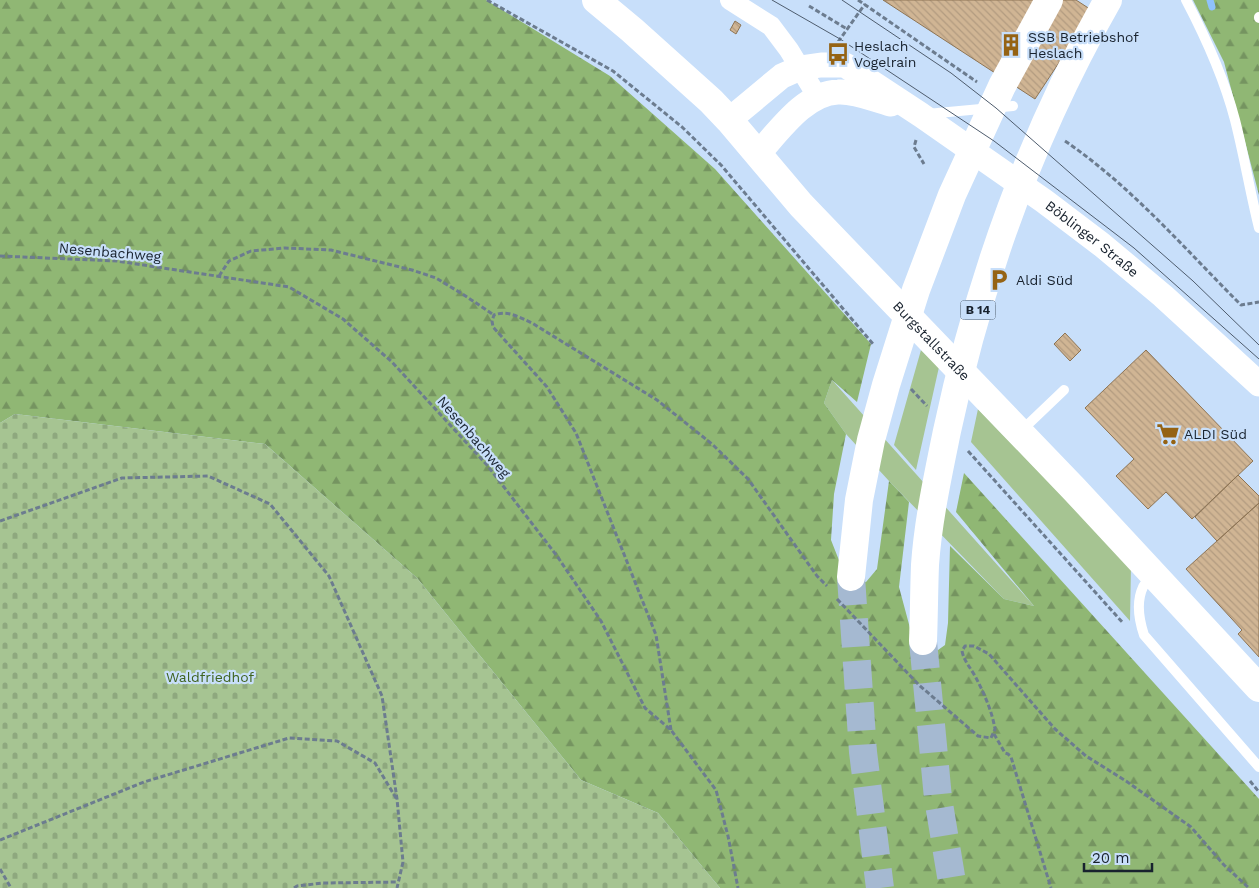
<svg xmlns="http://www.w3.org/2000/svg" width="1259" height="888" font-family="'Work Sans',sans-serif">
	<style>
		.green { fill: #a6c492 }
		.forest { fill: url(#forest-firs) }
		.cemetery { fill: url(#cemetery-stones) }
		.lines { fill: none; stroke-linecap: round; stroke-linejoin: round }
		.stream { stroke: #8fc2fd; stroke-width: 7 }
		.building { fill: url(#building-back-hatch); stroke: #8d7454 }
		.trunk-tunnel { stroke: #a5b9d1; stroke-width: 28; stroke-dasharray: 28 14; stroke-linecap: butt }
		.path { stroke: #6c7c8f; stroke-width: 3; stroke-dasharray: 5 2.5; stroke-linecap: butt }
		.service { stroke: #fff; stroke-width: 10 }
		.minor { stroke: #fff; stroke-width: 20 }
		.tertiary { stroke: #fff; stroke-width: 25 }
		.secondary { stroke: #fff; stroke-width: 28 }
		.trunk { stroke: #fff; stroke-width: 28 }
		.tram { stroke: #4e5c6d; stroke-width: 1 }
		.labels { text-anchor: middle; stroke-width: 4.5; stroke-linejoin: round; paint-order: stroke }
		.shield { fill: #c8dffa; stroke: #4d5b6b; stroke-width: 1 }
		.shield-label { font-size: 12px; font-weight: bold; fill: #18222e }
		.poi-label { font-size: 14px; fill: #18222e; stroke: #c8dffa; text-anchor: start }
		.street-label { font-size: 14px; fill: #18222e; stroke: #c8dffa }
		.park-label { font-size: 14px; fill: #3f631f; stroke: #c8dffa }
	</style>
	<defs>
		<pattern id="forest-firs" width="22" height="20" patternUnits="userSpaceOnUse" patternTransform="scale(1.25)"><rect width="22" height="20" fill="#90b774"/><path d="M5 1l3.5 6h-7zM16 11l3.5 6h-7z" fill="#759460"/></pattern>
		<pattern id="cemetery-stones" width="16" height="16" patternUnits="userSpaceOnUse" patternTransform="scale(1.25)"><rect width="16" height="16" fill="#a6c492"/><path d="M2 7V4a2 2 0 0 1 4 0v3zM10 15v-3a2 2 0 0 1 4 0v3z" fill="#8ea87e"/></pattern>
		<pattern id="building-back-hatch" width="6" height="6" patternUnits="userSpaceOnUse" patternTransform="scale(1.25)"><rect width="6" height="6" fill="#d0b594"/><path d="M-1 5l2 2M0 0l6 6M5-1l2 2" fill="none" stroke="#b29b80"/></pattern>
	</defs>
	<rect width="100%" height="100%" fill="#c8dffa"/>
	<path class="green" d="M921,350L939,367L916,470L894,445Z
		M832,380L1034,606L1004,599L889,481L846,434L824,403Z
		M978,409L1131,567L1130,621L971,442Z"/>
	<path class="forest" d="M0,0H486L610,76L715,169L871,344L857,402L832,380L824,403L846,434L834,494L831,540L844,573L856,583L866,582L877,569L889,481L909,502L899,587L910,628L926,649L938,650L945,645L948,623L950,546L1004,599L1034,606L956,512L964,473L1259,799V888H720L658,813L581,780L417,578L265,444L15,414L0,423Z
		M1193,0H1259V195L1224,62Z"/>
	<path class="cemetery" d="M15,414L265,444L417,578L581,780L658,813L720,888H0V423Z"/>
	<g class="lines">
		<path class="stream" d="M1210,0L1212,7"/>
	</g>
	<path class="building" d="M883,0H1076L1093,11L1035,99Z
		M735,21L741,25L736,34L730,30Z
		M1065,333L1081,350L1070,361L1054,344Z
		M1146,350L1253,461L1192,519L1166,492L1148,509L1116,476L1134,459L1085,408Z
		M1238,475L1259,496V503L1217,541L1195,517Z
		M1259,503V657L1238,634L1242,630L1186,569Z"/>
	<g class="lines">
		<path class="trunk-tunnel" d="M851,577L863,752L880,888
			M923,641L938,798L953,888"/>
		<path class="path" d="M487,0L613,71L682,127L721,165L873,344
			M858,0L977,82
			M809,6L847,29
			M838,42L865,4
			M916,140L914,147L924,164
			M1065,141C1131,186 1185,249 1241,305L1259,302
			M0,256L117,261L289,287L343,319L392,362L487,465L557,556L601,621L645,708L671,730L716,790L728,836L738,888
			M219,276L229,261L251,251L285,248L331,250L412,270L436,278L464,295L494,315
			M911,389L927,406
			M968,451L1123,623
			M0,521L122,478L208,476L270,504L329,576L382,696L397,799L403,862L397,888
			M837,599L919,685L978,736L991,738L995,729C992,711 984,693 975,676C970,667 964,661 962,651L965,646H974L989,654L1055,729L1086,756L1126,781L1191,827L1224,865L1249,888
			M671,730L656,635L576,433L547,387L493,327L492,321L494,315C508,310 519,317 532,323L657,400L712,444L748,479L817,576L827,586
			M994,734L1005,753L1008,754L1011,757L1051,888
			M1250,781L1259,792
			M0,840L144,782L289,738L337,741L375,763L396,798
			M0,869L11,888
			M294,888L297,886L323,883L398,882"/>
		<path class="service" d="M1186,0C1206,38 1224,78 1235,120C1244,155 1250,192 1259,228
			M1259,17V18
			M927,114L1013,106
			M1020,432L1064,390
			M1154,576C1150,579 1145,583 1143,587C1136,602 1139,620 1144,635L1259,767"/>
		<path class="minor" d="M730,0L771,26L789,50L817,96"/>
		<g class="tertiary">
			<path id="s1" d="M729,120L782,76L800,68L821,65H845L921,115L1044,201L1102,245L1163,296L1259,384"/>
			<path d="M758,154C779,131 805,93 838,92C856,91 875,100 891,104"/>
		</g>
		<path class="secondary" id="s2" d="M596,0L632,30L711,101L729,120L801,205L1074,489L1259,688"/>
		<path class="trunk" d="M851,577L859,500L871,440L886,385L916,290L952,195L1002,86L1049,0
			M923,641C924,616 924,591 925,565C928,521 938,475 947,431C979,281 1032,133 1108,0"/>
		<path class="tram" d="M772,0L840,39L994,141L1134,248L1259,359
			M842,0L951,73L996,108L1193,281L1259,345"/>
	</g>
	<defs>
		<symbol id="building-bare" viewBox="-9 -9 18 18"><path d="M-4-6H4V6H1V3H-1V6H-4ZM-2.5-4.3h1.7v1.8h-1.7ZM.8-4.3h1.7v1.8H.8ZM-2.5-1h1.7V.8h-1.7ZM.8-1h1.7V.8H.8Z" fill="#956314" stroke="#c8dffa" stroke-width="2.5" paint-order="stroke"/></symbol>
		<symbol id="bus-bare" viewBox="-9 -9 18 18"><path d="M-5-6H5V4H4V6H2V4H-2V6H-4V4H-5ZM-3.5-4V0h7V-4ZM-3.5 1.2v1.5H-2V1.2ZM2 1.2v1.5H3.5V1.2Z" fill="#956314" stroke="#c8dffa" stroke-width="2.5" paint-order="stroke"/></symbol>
		<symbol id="parking-bare" viewBox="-9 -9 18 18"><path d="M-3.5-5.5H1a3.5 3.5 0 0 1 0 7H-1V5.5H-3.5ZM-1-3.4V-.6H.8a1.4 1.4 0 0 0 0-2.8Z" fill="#956314" stroke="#c8dffa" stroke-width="2.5" paint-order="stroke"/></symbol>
		<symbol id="supermarket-bare" viewBox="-9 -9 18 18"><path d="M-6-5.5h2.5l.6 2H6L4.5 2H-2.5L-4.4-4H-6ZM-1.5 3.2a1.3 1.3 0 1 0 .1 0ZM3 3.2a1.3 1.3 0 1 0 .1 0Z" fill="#956314" stroke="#c8dffa" stroke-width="2.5" paint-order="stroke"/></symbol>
	</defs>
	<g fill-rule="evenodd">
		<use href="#building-bare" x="995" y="29" width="32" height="32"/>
		<use href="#bus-bare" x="822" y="38" width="32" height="32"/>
		<use href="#parking-bare" x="983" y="264" width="32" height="32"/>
		<use href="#supermarket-bare" x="1152" y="418" width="32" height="32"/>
	</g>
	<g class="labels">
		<rect class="shield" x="960.5" y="300.5" width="35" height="19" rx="4"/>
		<g class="shield-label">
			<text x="978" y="314">B 14</text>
		</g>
		<g class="poi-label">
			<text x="1028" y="42">SSB Betriebshof<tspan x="1028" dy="16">Heslach</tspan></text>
			<text x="854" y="51">Heslach<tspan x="854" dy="16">Vogelrain</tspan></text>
			<text x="1016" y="285">Aldi Süd</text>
			<text x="1184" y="439">ALDI Süd</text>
		</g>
		<g class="street-label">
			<text dy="5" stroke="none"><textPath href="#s1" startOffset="436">Böblinger Straße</textPath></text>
			<text transform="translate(110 252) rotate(5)" y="5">Nesenbachweg</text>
			<text dy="5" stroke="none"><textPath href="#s2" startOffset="479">Burgstallstraße</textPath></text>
			<text transform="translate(474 437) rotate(49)" y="5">Nesenbachweg</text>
		</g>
		<g class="park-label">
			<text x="210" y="682">Waldfriedhof</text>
		</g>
	</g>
	<path d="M1084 863v8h68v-8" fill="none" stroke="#18222e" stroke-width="2.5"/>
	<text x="1092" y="863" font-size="15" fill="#18222e" stroke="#c8dffa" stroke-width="4" paint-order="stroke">20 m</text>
</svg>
